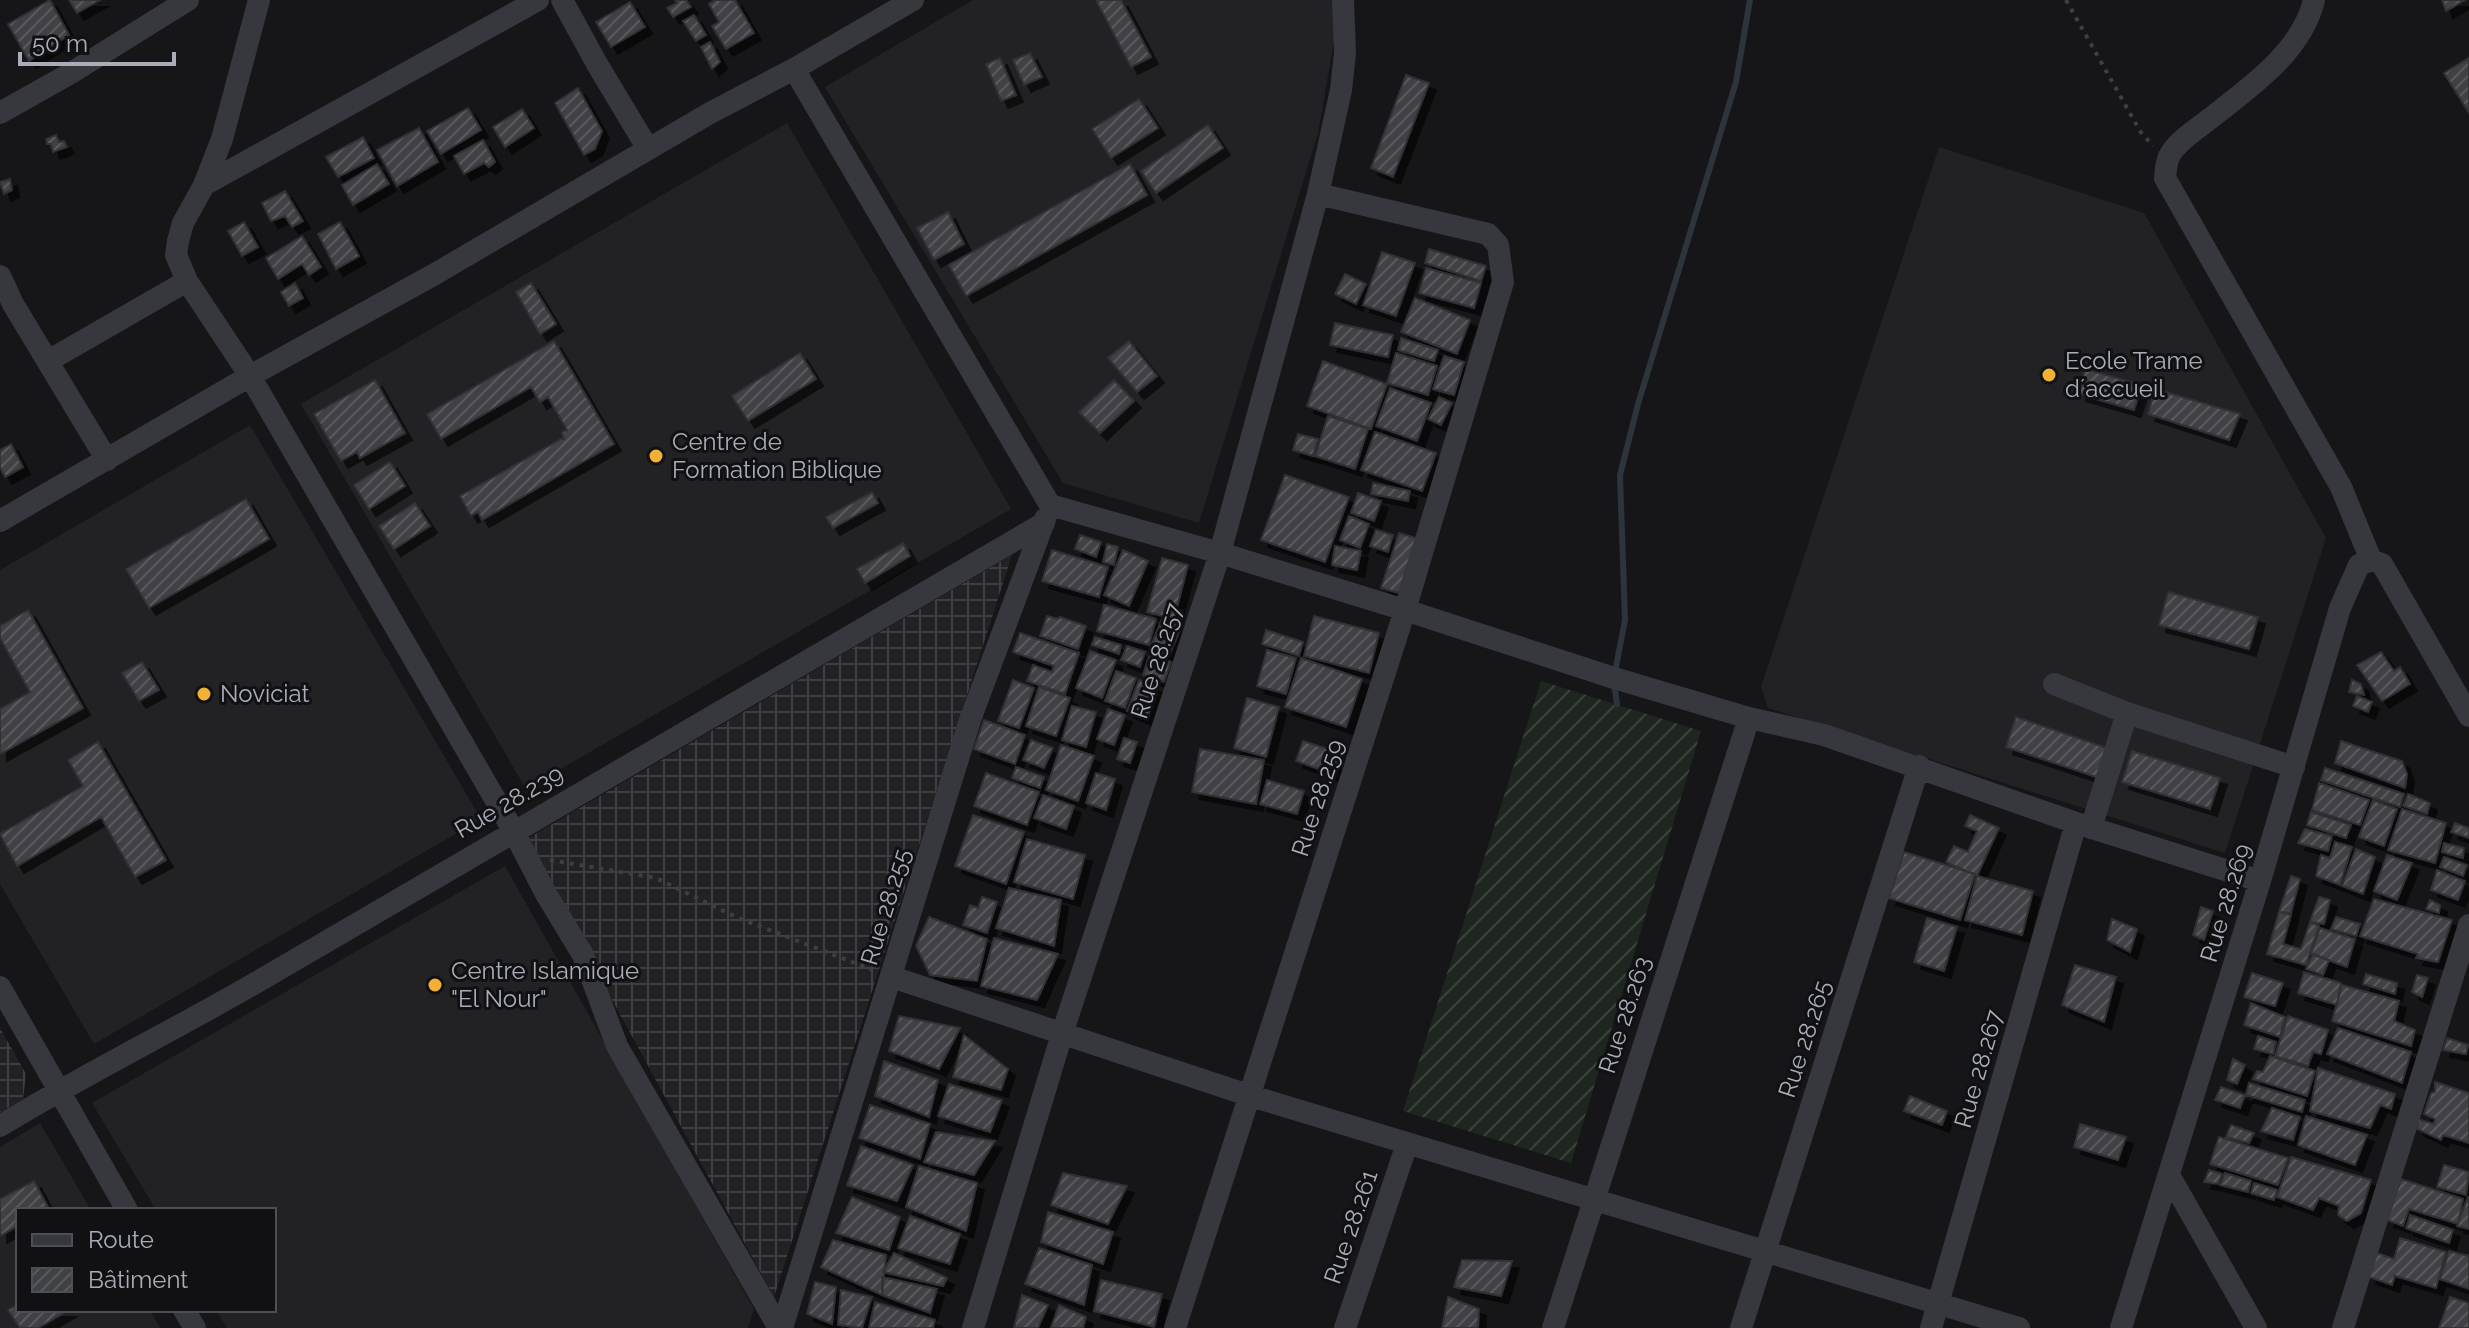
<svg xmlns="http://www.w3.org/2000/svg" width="2469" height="1328" font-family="Raleway,sans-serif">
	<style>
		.built { fill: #222225 }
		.industrial { fill: url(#industrial-grid) }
		.garden { fill: url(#garden-furrows) }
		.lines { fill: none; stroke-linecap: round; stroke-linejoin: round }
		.stream { stroke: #2c353c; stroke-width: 6 }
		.building { fill: url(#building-hatch); stroke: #303034; stroke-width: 2; filter: url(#shadow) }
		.path { stroke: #3d3f44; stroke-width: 4; stroke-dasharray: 4 6; stroke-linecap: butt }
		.minor { stroke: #37383d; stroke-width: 22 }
		.poi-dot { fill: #f2b134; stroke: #111113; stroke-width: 3 }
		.labels { text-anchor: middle; stroke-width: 6; stroke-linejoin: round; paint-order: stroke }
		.poi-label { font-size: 24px; fill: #a8adb8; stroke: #111113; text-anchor: start }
		.street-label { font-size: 24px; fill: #a8adb8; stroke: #111113 }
	</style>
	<defs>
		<pattern id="industrial-grid" width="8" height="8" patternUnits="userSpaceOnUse" patternTransform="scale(2)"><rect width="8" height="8" fill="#222225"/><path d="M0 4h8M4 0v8" fill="none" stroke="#3f3f43"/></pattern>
		<pattern id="garden-furrows" width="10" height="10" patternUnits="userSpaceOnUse" patternTransform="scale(2)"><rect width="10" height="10" fill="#1e261f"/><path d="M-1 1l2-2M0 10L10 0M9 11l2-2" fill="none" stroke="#3c433d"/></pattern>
		<pattern id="building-hatch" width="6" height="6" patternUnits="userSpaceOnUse" patternTransform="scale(2)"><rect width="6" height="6" fill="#404145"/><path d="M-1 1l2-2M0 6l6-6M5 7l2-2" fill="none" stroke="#595a5e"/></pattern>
		<filter id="shadow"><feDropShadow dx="7" dy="7" stdDeviation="0" flood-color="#0009"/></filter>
	</defs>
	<rect width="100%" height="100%" fill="#161618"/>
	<path class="built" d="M973,0H1333L1336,30L1318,133L1199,523L1063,483L825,87Z
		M787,123L1011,509L526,789L301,404Z
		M1939,147L2144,213L2326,538L2225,853L1768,708L1761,687Z
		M250,425L481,819L94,1044L0,884V570Z
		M505,866L754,1309L748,1328H227L216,1310H274V1210H156L92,1103Z
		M40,1123L91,1210H18V1310H150L160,1328H0V1147Z"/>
	<path class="industrial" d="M1012,555L774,1297L525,840Z
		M0,1028L26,1074L23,1099L0,1112Z"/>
	<path class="garden" d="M1541,681L1701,731L1571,1163L1403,1111Z"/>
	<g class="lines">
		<path class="stream" d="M1615,672L1625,620L1620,475L1638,404L1736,82L1750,0
			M1614,683L1617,704"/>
	</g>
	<path class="building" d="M50,0L69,35L29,61L8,24Z
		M69,0H100L77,13Z
		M675,0H686L691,7L673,17L667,8L677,3Z
		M715,0H735L754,33L726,49L712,26L719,22L709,4Z
		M1096,0H1121L1151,57L1131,67Z
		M2442,0H2465L2446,11Z
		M630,2L645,27L611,47L596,22Z
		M694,15L706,35L696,41L683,21Z
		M710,42L720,62L712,69L701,47Z
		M1030,53L1042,77L1024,85L1013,60Z
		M1000,58L1016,95L1001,101L986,64Z
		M2469,58V113L2444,73Z
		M1406,75L1429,83L1393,177L1371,168Z
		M578,88L602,131L595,149L584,155L555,103Z
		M1139,99L1158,128L1111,158L1092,129Z
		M468,108L481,130L441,154L427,131Z
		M522,109L534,128L505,147L493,127Z
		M1208,125L1223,148L1156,193L1141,171Z
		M419,128L438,162L397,186L377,150Z
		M56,135L59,142L64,141L67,147L53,152L51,144H47L46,139Z
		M363,137L374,158L338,177L326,157Z
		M483,140L495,162L489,167L484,163L464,174L454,156Z
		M377,164L389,184L353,205L342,185Z
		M1130,164L1147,195L966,296L949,265Z
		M10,179L12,190L4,194L0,182Z
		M285,191L303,221L292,227L285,216L271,221L262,203Z
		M948,212L964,244L934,260L917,228Z
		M244,222L258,247L242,256L228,231Z
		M340,222L359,256L336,269L318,234Z
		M302,236L321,267L309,275L302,264L278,279L266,258Z
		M1429,249L1486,266L1481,281L1425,263Z
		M1382,252L1415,263L1396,316L1363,305Z
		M1426,268L1481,283L1474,308L1419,293Z
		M1345,274L1366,284L1356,304L1335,294Z
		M295,283L303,298L289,306L281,292Z
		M531,283L556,324L540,334L516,292Z
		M1415,298L1470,320L1457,354L1401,332Z
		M1335,323L1393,335L1388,357L1330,345Z
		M1401,338L1438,350L1434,361L1398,350Z
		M554,341L614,444L482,520L478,512L471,516L460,496L563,438L564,440L562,432L567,430L548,397L540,402L531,387L441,439L427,414Z
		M1129,341L1157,376L1137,392L1108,358Z
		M800,353L816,379L748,421L732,396Z
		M1396,353L1437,366L1428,395L1387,383Z
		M1444,356L1464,362L1454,395L1433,389Z
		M1323,361L1387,384L1371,429L1307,406Z
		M2085,369L2142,385L2134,410L2079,394Z
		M375,380L405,433L360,458L357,452L341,461L314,414Z
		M1114,380L1134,401L1100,433L1079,412Z
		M1390,388L1431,403L1417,441L1376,426Z
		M2155,389L2240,414L2229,440L2148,414Z
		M1439,397L1452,403L1441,425L1428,419Z
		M1328,416L1368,429L1355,469L1315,456Z
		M1375,432L1436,453L1422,491L1361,470Z
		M1298,434L1318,439L1313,456L1293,450Z
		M11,444L23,467L5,477L0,467V450Z
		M390,462L405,486L369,509L354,485Z
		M1285,475L1349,497L1325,562L1261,540Z
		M1373,483L1410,491L1408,501L1371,494Z
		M872,492L878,503L833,528L826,517Z
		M1358,493L1381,501L1374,521L1351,513Z
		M246,499L269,539L149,608L126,569Z
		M415,503L430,526L394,549L379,526Z
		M1349,516L1369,524L1360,548L1340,540Z
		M1376,530L1393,535L1388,552L1370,546Z
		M1399,533L1416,538L1399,593L1381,588Z
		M1080,535L1101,542L1096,557L1075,549Z
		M903,543L910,556L865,583L857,569Z
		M1107,544L1118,547L1114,565L1103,562Z
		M1335,546L1361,551L1357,570L1332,565Z
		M1052,550L1108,567L1099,597L1042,581Z
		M1123,550L1148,561L1129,606L1104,595Z
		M1162,558L1188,565L1174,619L1147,612Z
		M2168,592L2258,617L2249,649L2159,625Z
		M1104,605L1156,619L1149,645L1097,631Z
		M28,610L83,708L0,754V709L30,692L0,638V626Z
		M1047,616L1058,619L1060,617L1086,626L1078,649L1040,636Z
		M1314,616L1379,633L1369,673L1304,656Z
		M1162,619L1181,627L1169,656L1150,648Z
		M1266,630L1303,642L1299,656L1262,644Z
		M1020,633L1079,653L1065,694L1027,681L1033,665L1052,672L1054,666L1013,652Z
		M1095,637L1121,645L1119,654L1092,645Z
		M1127,646L1145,652L1140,667L1121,660Z
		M1267,650L1296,658L1286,694L1257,686Z
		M1090,651L1116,660L1102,698L1076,688Z
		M2381,652L2394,671L2400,667L2410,684L2382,701L2357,665Z
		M1150,654L1171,662L1164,682L1143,675Z
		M1301,658L1362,679L1346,727L1285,707Z
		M142,662L159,690L139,701L122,673Z
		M1116,671L1136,678L1125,708L1105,701Z
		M1013,680L1034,688L1019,728L998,721Z
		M1139,680L1158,687L1147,719L1127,711Z
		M2352,680L2361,684L2364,695L2349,692Z
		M1039,687L1070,698L1056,736L1026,726Z
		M2357,696L2372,702L2368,712L2353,706Z
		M1247,698L1279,707L1266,757L1234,748Z
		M1072,706L1096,712L1086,747L1062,740Z
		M1108,709L1125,715L1114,745L1097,739Z
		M2016,717L2107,748L2099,778L2006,747Z
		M984,720L1025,735L1015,764L974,749Z
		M1124,738L1137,742L1130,763L1117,759Z
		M1031,740L1053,748L1044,768L1023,760Z
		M1303,741L1340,753L1332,774L1296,761Z
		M2341,741L2402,761L2407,774L2405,788L2335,763Z
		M98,742L166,860L135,877L101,817L17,866L0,834L83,786L68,760Z
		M1061,745L1094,756L1078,801L1046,790Z
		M1200,749L1264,760L1256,804L1192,792Z
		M2132,751L2220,778L2210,809L2122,782Z
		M1016,767L1044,777L1040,788L1012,778Z
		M2325,768L2404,794L2400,807L2321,780Z
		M986,773L1039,792L1027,825L974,806Z
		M1096,773L1115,779L1106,810L1086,803Z
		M1267,780L1304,791L1297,814L1260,804Z
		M2319,783L2369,800L2360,825L2312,810Z
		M2408,794L2430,803L2427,814L2403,806Z
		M1043,795L1074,806L1066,829L1034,818Z
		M2373,800L2397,809L2384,846L2359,837Z
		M2402,809L2446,823L2435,863L2388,850Z
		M2311,812L2351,825L2346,838L2307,825Z
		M973,815L1024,832L1006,884L955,866Z
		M1970,815L1999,828L1977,876L1946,862L1954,846L1968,852L1977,831L1965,826Z
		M2455,823L2469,828V838L2451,832Z
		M2305,829L2332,836L2328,851L2298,843Z
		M1027,839L1085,855L1073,899L1014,882Z
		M2335,842L2352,847L2340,885L2316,876L2321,855L2330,858Z
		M2444,843L2464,848L2463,858L2442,852Z
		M2356,849L2375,857L2363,894L2342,886Z
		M1904,852L1975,874L1960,920L1889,898Z
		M2387,855L2412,863L2397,900L2374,891Z
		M2444,857L2467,865L2463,876L2440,867Z
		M2437,870L2465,881L2458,900L2431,890Z
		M1977,876L2033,891L2022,935L1965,920Z
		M2291,876L2300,879L2291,913L2279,912Z
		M1009,888L1061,900L1054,946L996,928Z
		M982,897L997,902L987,933L963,925L970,905L978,908Z
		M2319,897L2330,900L2324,924L2310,922Z
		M2374,899L2452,920L2438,962L2416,958L2418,954L2360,936Z
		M2430,900L2440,905L2439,913L2426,909Z
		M2201,907L2213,911L2204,940L2193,935Z
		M2279,912L2291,915L2283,944L2301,949L2310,922L2319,926L2306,965L2267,954Z
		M929,917L987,939L977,981L930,975L916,946Z
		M2336,917L2360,924L2356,936L2331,929Z
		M1927,918L1957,927L1944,971L1914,962Z
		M2112,919L2137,929L2130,952L2107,940Z
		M2320,928L2355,939L2347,967L2311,954Z
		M994,938L1058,954L1037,1000L981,986Z
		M2313,954L2329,960L2323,975L2306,969Z
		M2075,965L2116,977L2104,1022L2062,1005Z
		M2304,972L2341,983L2337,1005L2298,993Z
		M2252,973L2283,983L2275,1006L2244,997Z
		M2366,974L2397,983L2395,994L2363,984Z
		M2417,975L2428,978L2422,997L2412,992Z
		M2342,985L2399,1001L2394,1021L2415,1030L2411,1046L2332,1021Z
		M2251,1003L2285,1017L2280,1037L2244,1025Z
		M899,1016L960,1028L939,1069L889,1051Z
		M2288,1016L2328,1030L2321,1054L2313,1052L2308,1066L2275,1056Z
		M2338,1028L2411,1052L2402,1083L2327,1054Z
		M964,1035L1008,1069L1001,1090L953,1077Z
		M2258,1036L2276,1042L2273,1054L2254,1049Z
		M2447,1038L2468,1045L2466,1054L2443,1050Z
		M2270,1056L2315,1071L2307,1096L2253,1079L2257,1071L2263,1072Z
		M2233,1059L2245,1065L2237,1084L2227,1080Z
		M884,1061L938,1080L929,1117L875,1096Z
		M2318,1068L2395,1094L2391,1109L2380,1105L2370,1128L2310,1111Z
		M2435,1082L2469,1093V1143L2443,1135L2441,1140L2417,1129L2418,1119L2434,1124L2435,1119L2424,1114L2431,1093L2435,1092Z
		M2249,1083L2305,1100L2302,1112L2246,1095Z
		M949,1084L1002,1100L990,1132L938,1116Z
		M2221,1087L2245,1095L2240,1108L2215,1100Z
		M1910,1096L1947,1111L1942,1125L1904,1111Z
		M870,1105L930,1124L920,1159L859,1138Z
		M2272,1108L2300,1117L2293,1140L2261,1131Z
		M2306,1116L2367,1135L2355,1165L2298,1145Z
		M2080,1124L2126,1137L2118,1160L2074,1147Z
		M2231,1125L2254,1133L2249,1143L2226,1137Z
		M936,1132L995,1141L974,1175L924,1162Z
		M2219,1137L2288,1158L2278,1185L2210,1164Z
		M861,1146L913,1165L897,1201L847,1185Z
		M2291,1157L2371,1180L2361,1213L2347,1221L2338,1215L2339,1206L2319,1198L2313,1210L2277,1197Z
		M2444,1165L2469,1172L2466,1195L2437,1187Z
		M919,1166L977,1183L966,1231L906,1207Z
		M2209,1170L2222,1174L2218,1184L2204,1182Z
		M1063,1173L1127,1186L1108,1224L1051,1205Z
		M2225,1173L2251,1181L2248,1192L2220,1185Z
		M2401,1179L2463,1199L2458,1224L2409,1209L2403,1226L2387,1220Z
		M34,1181L49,1209L18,1210V1226L0,1236V1199Z
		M2254,1183L2277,1190L2274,1200L2251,1193Z
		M852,1197L900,1217L889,1250L836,1233Z
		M2468,1197H2469V1229L2457,1226Z
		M1048,1212L1113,1232L1103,1264L1041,1242Z
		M2410,1215L2453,1230L2449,1243L2406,1228Z
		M910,1216L960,1234L950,1264L898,1248Z
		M2400,1238L2446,1252L2436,1288L2395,1276L2392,1285L2369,1277L2377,1253L2394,1259Z
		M833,1240L886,1255L882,1295L821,1267Z
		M1039,1248L1092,1265L1084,1305L1025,1284Z
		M2449,1251L2469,1256V1289L2440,1279Z
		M894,1253L947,1278L943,1286L883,1272Z
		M1462,1260L1512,1261L1501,1296L1454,1287Z
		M882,1277L937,1289L930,1313L882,1295Z
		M1101,1280L1162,1294L1154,1327L1094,1311Z
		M815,1282L836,1287L832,1324L807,1314Z
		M841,1290L872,1297L862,1328L838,1325Z
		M1022,1295L1048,1305L1038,1328H1014Z
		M1448,1297L1479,1309L1478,1328H1442Z
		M2450,1297L2469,1303V1328H2439Z
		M875,1302L935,1320L933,1328H869Z
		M18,1304V1310H69L38,1328H20L8,1310Z
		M1059,1305L1086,1317L1083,1328H1051Z"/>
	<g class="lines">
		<path class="path" d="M2066,0L2140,131L2153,146
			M550,860L656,878L736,917L873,970"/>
		<path class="minor" d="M538,0L204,185L183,223L178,241L176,255L187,281L250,376L513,830L546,894L583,955L617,1046L779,1328
			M562,0L597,64L648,149
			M2314,0C2302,52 2248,89 2208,120C2196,130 2179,140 2171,153C2166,160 2166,170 2165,178L2341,487L2371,560
			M794,69L1050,505L1220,553L1405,610L1614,678L1749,718L1824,735L2076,823L2260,881
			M0,113L71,73L188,0
			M204,185L222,139L259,0
			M0,276L13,304L107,460
			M48,361L187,281
			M0,521L250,376L435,274L710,113L794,69L913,0
			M2054,684L2127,713L2294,767
			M2091,828L2127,713
			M892,977L1251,1096L2019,1328
			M0,987L127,1210
			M0,1126C86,1073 177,1029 264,978C524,825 784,673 1044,523
			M2169,1175L2256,1328
			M184,1310L195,1328
			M782,1328L970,720L1045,519
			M973,1328L1062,1034L1220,553L1318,194L1341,90L1345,53L1343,0
			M1175,1328L1405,610L1503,282L1498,245L1488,234L1318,194
			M1345,1328L1407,1144
			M1553,1328L1749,718
			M1741,1328L1919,766
			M1931,1328L2076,823
			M2121,1328L2260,881L2340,608L2359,565L2371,560L2382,564L2469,716
			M2343,1328L2469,925"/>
	</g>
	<g class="poi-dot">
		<circle cx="2049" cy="375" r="8"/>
		<circle cx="656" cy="456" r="8"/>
		<circle cx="204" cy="694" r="8"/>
		<circle cx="435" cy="985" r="8"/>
	</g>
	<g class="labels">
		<g class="poi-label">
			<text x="2065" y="369">Ecole Trame<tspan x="2065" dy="28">d´accueil</tspan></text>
			<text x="672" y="450">Centre de<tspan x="672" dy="28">Formation Biblique</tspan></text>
			<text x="220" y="702">Noviciat</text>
			<text x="451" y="979">Centre Islamique<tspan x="451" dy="28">"El Nour"</tspan></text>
		</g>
		<g class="street-label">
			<text transform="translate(1157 661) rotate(-72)" y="8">Rue 28.257</text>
			<text transform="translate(1318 798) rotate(-72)" y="8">Rue 28.259</text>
			<text transform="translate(509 802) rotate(-30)" y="8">Rue 28.239</text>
			<text transform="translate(2226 903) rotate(-73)" y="8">Rue 28.269</text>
			<text transform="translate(886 907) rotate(-73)" y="8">Rue 28.255</text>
			<text transform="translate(1625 1015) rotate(-72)" y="8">Rue 28.263</text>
			<text transform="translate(1805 1039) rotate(-72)" y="8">Rue 28.265</text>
			<text transform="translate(1979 1069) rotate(-74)" y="8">Rue 28.267</text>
			<text transform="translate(1351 1227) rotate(-71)" y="8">Rue 28.261</text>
		</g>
	</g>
	<rect x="16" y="1208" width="260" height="104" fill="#111113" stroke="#4d4f55" stroke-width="2"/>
	<rect x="32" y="1234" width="40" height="12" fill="#37383d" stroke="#4d4f55" stroke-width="2"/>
	<text x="88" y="1248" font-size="24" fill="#a8adb8">Route</text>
	<rect x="32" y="1268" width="40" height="24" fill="url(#building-hatch)" stroke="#4d4f55" stroke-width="2"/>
	<text x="88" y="1288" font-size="24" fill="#a8adb8">Bâtiment</text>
	<path d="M20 52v12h154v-12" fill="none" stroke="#a8adb8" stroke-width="4"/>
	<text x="32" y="52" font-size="24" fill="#a8adb8" stroke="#111113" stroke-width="6" paint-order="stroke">50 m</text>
</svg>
